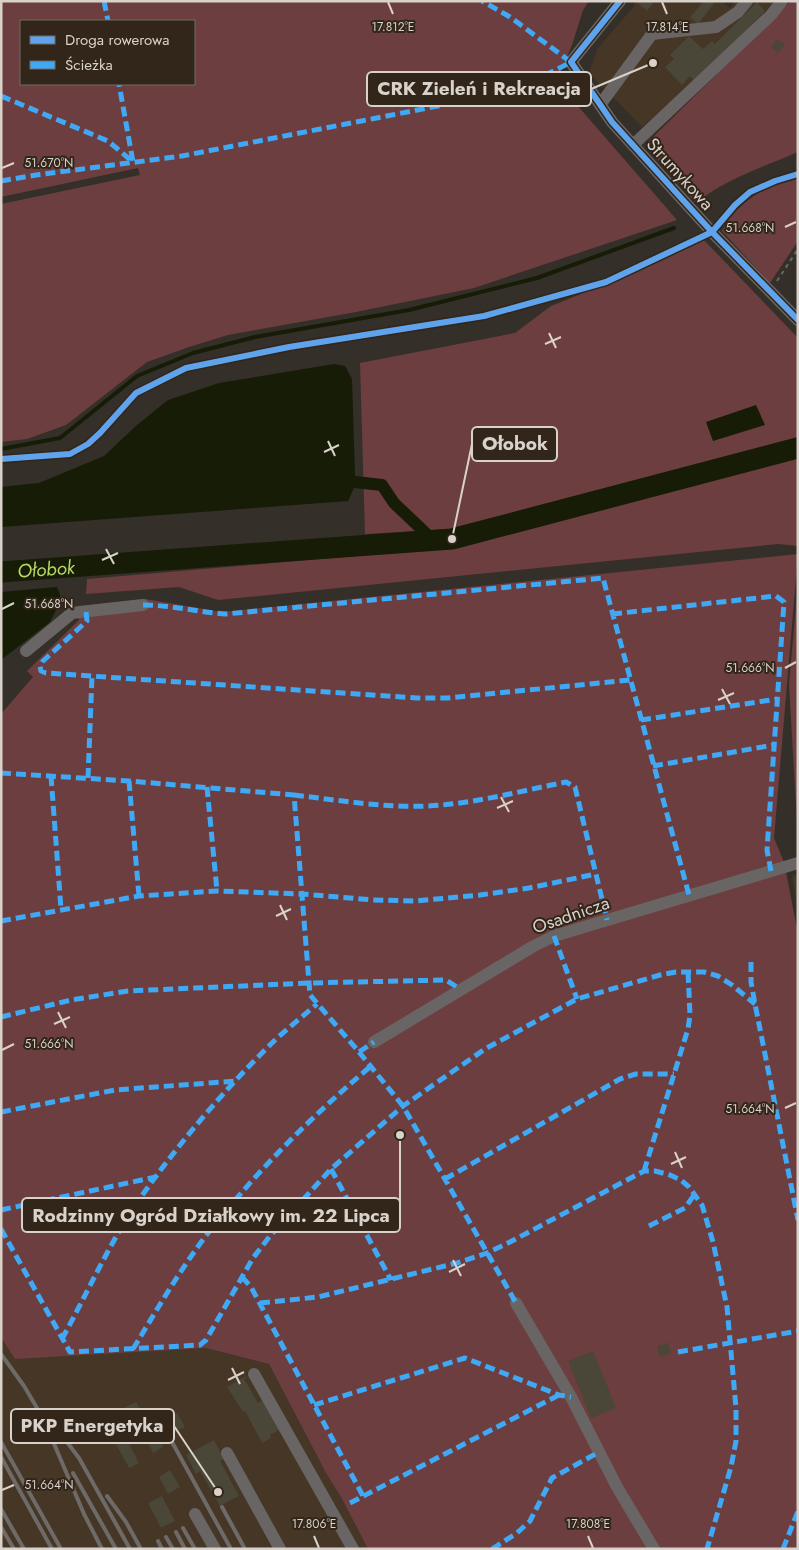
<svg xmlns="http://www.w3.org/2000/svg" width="799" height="1550" font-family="Jost,sans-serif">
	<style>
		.built { fill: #453626 }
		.green { fill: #6d3e3f; fill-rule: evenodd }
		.water { fill: #161c05 }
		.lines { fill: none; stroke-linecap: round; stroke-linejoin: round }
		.stream { stroke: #161c05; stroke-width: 4 }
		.canal { stroke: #161c05; stroke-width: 12 }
		.river { stroke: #161c05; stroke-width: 21 }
		.building { fill: #4a4638 }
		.path { stroke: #6b6864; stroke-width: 2; stroke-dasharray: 4 4; stroke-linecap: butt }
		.minor { stroke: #696564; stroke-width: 12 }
		.rail { stroke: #6d6a67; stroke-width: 4 }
		.quiet { stroke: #3fa9f5; stroke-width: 5; stroke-dasharray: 10 5; stroke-linecap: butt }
		.cycleway-casing { stroke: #312619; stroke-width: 9 }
		.cycleway { stroke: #60a3ed; stroke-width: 6 }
		.ticks { fill: none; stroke: #d9d2ca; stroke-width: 2 }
		.labels { text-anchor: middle; stroke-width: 4; stroke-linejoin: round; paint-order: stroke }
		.street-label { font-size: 18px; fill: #d9d2ca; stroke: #312619 }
		.water-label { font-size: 19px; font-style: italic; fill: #b8d963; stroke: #312619 }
		.ticks-label { font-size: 12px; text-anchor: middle; fill: #d9d2ca; stroke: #312619; stroke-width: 4; stroke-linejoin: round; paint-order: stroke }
		.leader { fill: none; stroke: #d9d2ca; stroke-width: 2 }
		.callout-dot { fill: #d9d2ca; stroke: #312619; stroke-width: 2 }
		.callout { fill: #312619; stroke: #d9d2ca; stroke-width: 2 }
		.callout-label { font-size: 19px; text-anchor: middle; font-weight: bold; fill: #d9d2ca }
	</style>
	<rect width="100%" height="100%" fill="#352f29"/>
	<path class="built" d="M635,1H721L730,8L735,1H775L693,84L642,127L592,76L590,69L598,48L635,5L634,3Z
		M798,874V910L792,876Z
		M1,1337L14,1356L206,1348L269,1364L326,1473L341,1497L368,1549H1Z"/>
	<path class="green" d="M1,1H589L583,10L573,42L557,82L677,220L474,288L356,312L228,335L189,347L147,362L66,425L27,439L1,442V204L140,175L138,168L1,197ZM21,21H194V84H21Z
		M791,1H798V152C763,167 725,179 696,203L645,145Z
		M798,177V241L770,283L722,231C737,202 767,184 798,177Z
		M703,239L798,338V437L449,529L365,534L360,363L515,333L551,306L613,281Z
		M798,458V546L778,544L218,600L179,587L86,594L87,579L462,547Z
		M798,554L774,838L784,862L798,934V1549H368L341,1497L326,1473L269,1364L206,1348L15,1359L1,1337V714L33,677L27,671L79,620L78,606L145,599L222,612Z
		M798,584V840L789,684Z"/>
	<path class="water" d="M334,364L345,366L352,379L355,475L354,488L348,501L1,527V487L39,483L104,456L137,425L168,400L219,383Z
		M756,405L765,425L713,441L706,422Z
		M57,587L60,595L59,604L50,622L1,660V592Z"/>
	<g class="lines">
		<path class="stream" d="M1,449L60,438L137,376L193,353L255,337L409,310L537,278L674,228"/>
		<path class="canal" d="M355,482L382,485L394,503L434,541"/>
		<path class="river" id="s1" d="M1,572L452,539L798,448"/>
	</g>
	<path class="building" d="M635,1H655L647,11Z
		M704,1H716L698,24L690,17Z
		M757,2L765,11L695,81L690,76L682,85L665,67L674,59L670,55L689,36L703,49L712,41L715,44Z
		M777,39L785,45L778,53L771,47Z
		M668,1343L671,1353L660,1357L657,1346Z
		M593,1351L616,1408L591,1418L568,1361Z
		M246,1376L247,1377L244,1379L258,1403L267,1398L283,1428L270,1435L271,1438L262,1443L245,1411L243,1412L227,1387Z
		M136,1402L142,1412L144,1411L163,1447L153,1453L134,1416L119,1424L139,1463L129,1468L102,1419Z
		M177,1413L185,1427L175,1432L168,1418Z
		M214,1440L224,1459L220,1461L239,1496L220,1506L200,1471L196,1474L186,1455Z
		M170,1470L180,1487L168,1494L159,1477Z
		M162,1496L175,1521L161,1528L148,1503Z"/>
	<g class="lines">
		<path class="path" d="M777,281L798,249"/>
		<path class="minor" d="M620,1L571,62L612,122L712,232L798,320
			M600,105L652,34L716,27L738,12L747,1
			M633,145L771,15L782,1
			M26,651L72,613L143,605
			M374,1042L532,947L554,936L798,863
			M516,1303L571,1397L617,1487L654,1549
			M254,1374L353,1549
			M227,1453L280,1549
			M195,1514L215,1549"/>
		<path class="rail" d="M1,1354L24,1386L43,1418L84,1514L102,1549
			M45,1413L79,1458L130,1549
			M156,1413L231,1549
			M1,1442L61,1549
			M1,1457L52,1549
			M73,1473L116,1549
			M107,1496L126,1522L141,1549
			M222,1507L245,1549
			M1,1509L24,1549
			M1,1527L14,1549
			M183,1528L195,1549
			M176,1532L185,1549
			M166,1537L173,1549
			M158,1541L162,1549"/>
		<path class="quiet" d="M104,1L108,21
			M1,96L108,141L133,162L119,84
			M1,181L36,175L182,156L479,98C513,89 540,79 571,62L510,17L482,1
			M143,605C170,605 198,612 226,614L603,578L689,895
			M86,612L87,621L43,661L40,666L41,671L46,673L417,698H447L630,680
			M612,614L776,596L784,602L767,850L771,871
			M641,720L777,699
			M653,766L774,745
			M1,773L129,781L294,795L310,995L359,1052L374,1042
			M51,776L61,909
			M88,778L92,676
			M129,781L139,896
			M207,787L217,891
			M294,795C338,800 383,808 427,806C474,804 520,791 566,782L575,787L607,920
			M1,921L139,896L217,891L302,894L373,900L415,901L480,895L529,888L596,874
			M554,936L577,999
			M751,962V982L755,1004L798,1220
			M1,1017L71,1000L128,991L309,983L446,980L460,989
			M359,1052L403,1106L516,1303
			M1,1112L115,1090L236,1081
			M331,1169L391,1280
			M644,1171L688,1029L690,1015L688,971
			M445,1179L620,1079L636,1074H674
			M1,1210L156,1177
			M649,1226L685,1208L694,1195
			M1,1229L70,1352L200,1345L206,1340L253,1258L270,1236L331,1169L403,1106L485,1049L577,999L660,975L676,972H704L718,976L732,985L755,1004
			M242,1277L251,1287L363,1496
			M260,1303L318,1297L457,1263L487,1253L510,1242L644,1171H655L670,1175L681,1180L689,1187L702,1205L713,1242L727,1307L736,1408V1441L731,1467L707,1549
			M62,1339C89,1290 113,1235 146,1190C184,1137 227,1087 274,1041C288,1028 303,1016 317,1004
			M133,1349C158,1308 182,1266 212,1228C260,1168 312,1116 371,1066
			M678,1352L798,1331
			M314,1405L465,1358L559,1395L571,1397
			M350,1503L559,1395
			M492,1549L517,1533L530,1521L552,1478L599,1452
			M783,1549L798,1511"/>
		<defs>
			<path id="cycleway" d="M620,1L571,62L612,122L712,232L798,320
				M1,459L70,454L88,444L100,433L136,393L186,368L289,347L484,316L606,282L712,232L735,205L750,192L775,181L798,174"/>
		</defs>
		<use href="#cycleway" class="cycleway-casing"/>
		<use href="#cycleway" class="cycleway"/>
	</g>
	<path class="ticks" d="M388,2L393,14M662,2L667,14M2,168L14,163M785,227L796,222M549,333L556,348M545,344L561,337M328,441L335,456M324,452L339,445M106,549L114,564M102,560L118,553M2,609L14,603M785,668L796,662M722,689L730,704M718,700L734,693M501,797L509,812M497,808L513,801M280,905L287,920M276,916L291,909M58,1012L66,1028M54,1024L70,1017M2,1050L14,1044M785,1108L796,1103M675,1152L682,1168M671,1164L686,1157M453,1260L461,1276M449,1272L465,1264M232,1368L240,1384M228,1380L244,1372M2,1490L14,1485M314,1536L319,1548M588,1536L593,1548"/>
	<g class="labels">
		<g class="street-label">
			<text transform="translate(680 174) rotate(48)" y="6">Strumykowa</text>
			<text transform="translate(571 915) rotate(-19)" y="6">Osadnicza</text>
		</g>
		<g class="water-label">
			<text dy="7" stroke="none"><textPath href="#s1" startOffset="45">Ołobok</textPath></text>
		</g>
	</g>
	<g class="ticks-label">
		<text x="667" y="31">17.814°E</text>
		<text x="393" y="31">17.812°E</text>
		<text x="49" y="167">51.670°N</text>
		<text x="750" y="232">51.668°N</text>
		<text x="49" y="608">51.668°N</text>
		<text x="750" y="672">51.666°N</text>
		<text x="49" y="1048">51.666°N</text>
		<text x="750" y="1113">51.664°N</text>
		<text x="49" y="1489">51.664°N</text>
		<text x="314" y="1528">17.806°E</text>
		<text x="588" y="1528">17.808°E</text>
	</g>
	<path class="leader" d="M653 63L591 89M452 539L472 444M400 1135L400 1215M218 1492L174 1426"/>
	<g class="callout-dot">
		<circle cx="653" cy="63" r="5"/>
		<circle cx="452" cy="539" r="5"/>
		<circle cx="400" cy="1135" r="5"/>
		<circle cx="218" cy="1492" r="5"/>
	</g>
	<g class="callout">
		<rect x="367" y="72" width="224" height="34" rx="5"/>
		<rect x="472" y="427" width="85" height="34" rx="5"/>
		<rect x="22" y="1198" width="378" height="34" rx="5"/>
		<rect x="11" y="1409" width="163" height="34" rx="5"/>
	</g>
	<g class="callout-label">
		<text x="479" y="95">CRK Zieleń i Rekreacja</text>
		<text x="515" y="450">Ołobok</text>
		<text x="211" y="1222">Rodzinny Ogród Działkowy im. 22 Lipca</text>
		<text x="92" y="1432">PKP Energetyka</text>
	</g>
	<rect width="799" height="1550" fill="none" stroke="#d9d2ca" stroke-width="5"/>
	<rect x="20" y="20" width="175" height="65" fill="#312619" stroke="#746b60"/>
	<rect x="30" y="36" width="25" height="8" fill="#60a3ed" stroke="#746b60"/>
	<text x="65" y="45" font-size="15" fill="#d9d2ca">Droga rowerowa</text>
	<rect x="30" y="61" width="25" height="8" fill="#3fa9f5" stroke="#746b60"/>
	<text x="65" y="70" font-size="15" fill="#d9d2ca">Ścieżka</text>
</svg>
